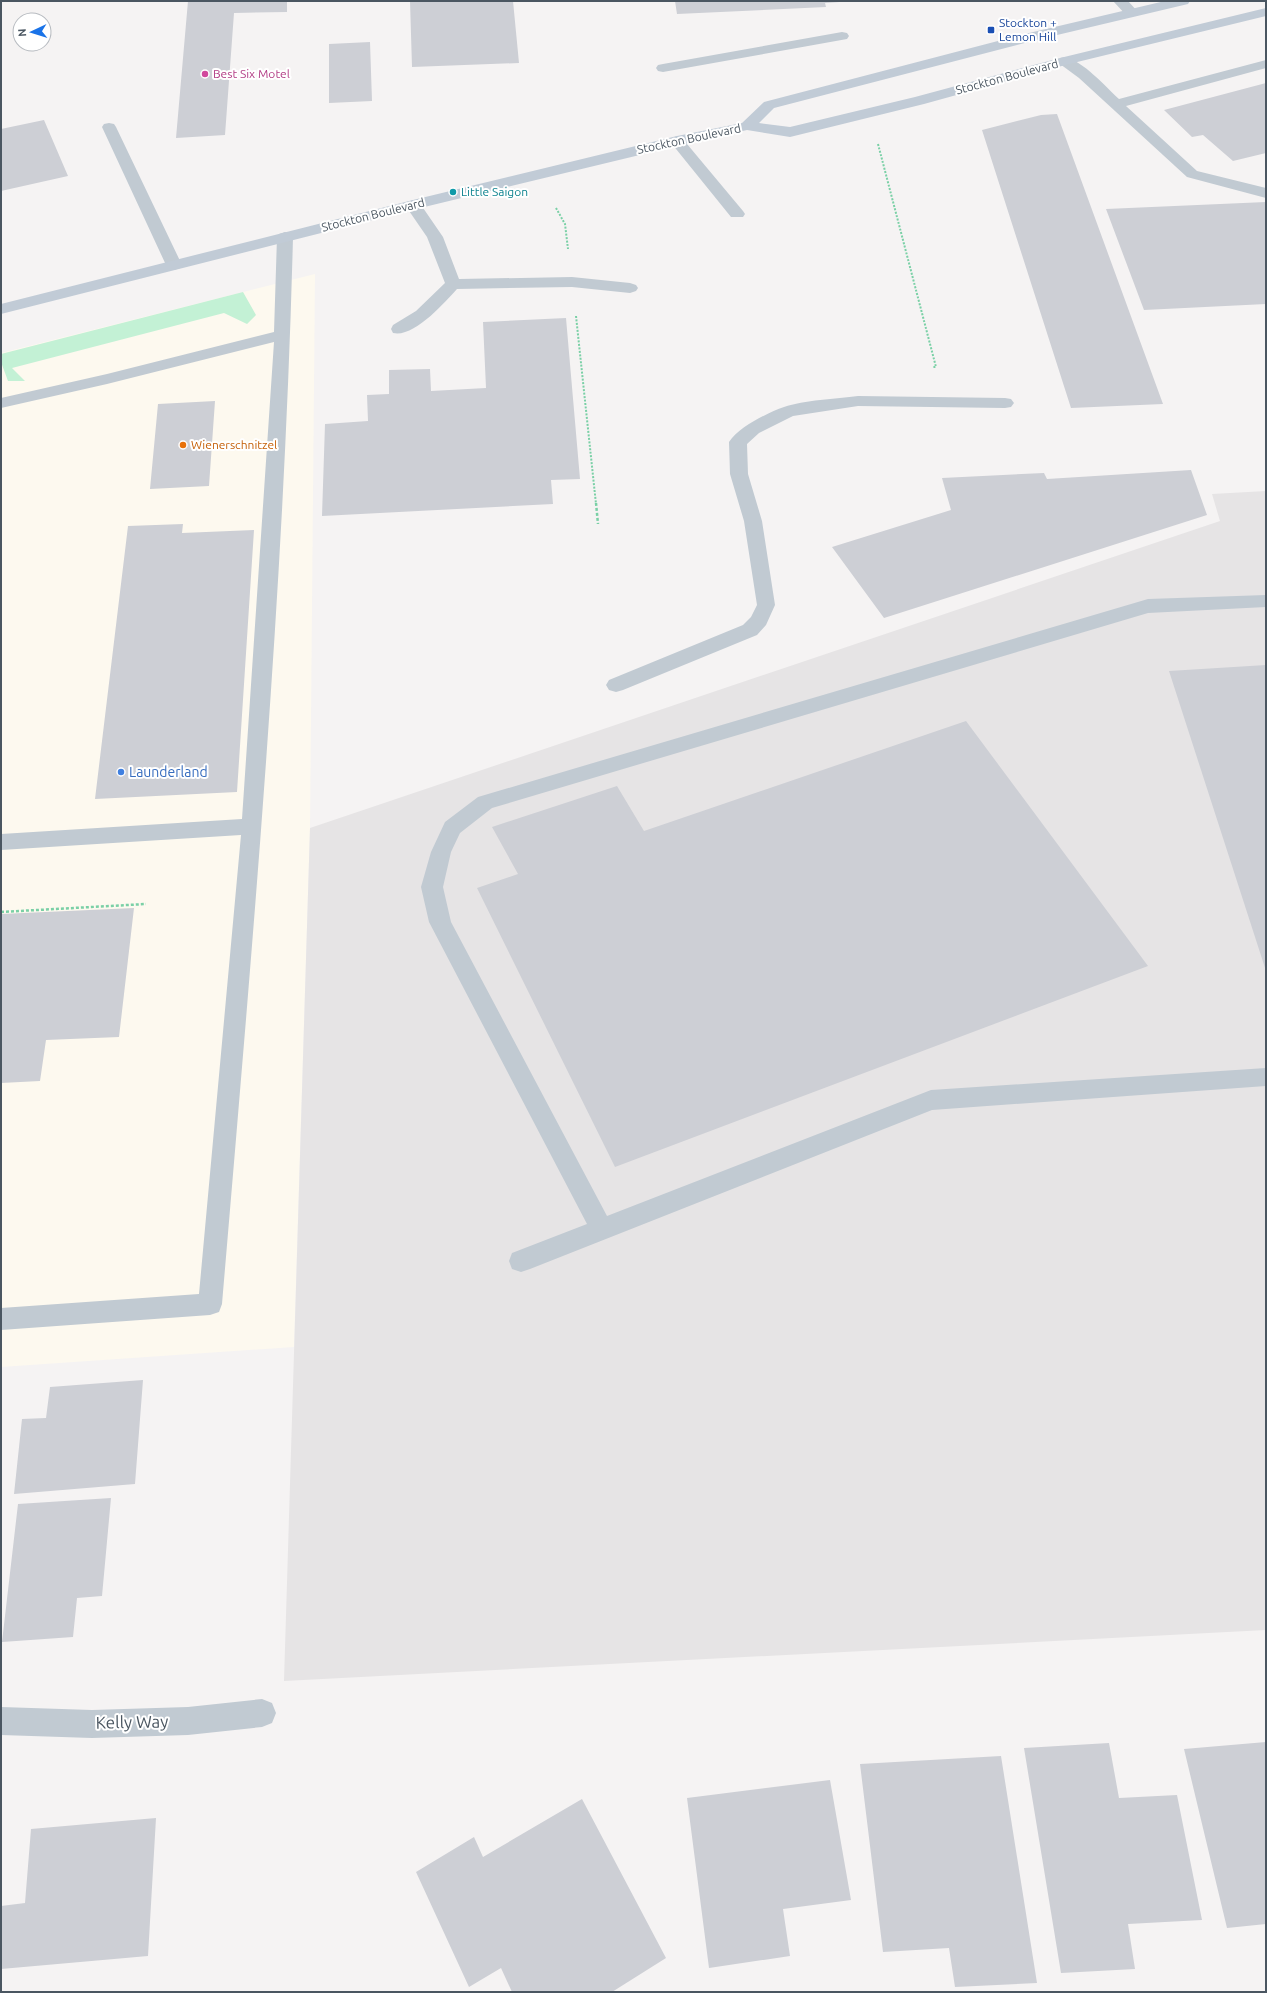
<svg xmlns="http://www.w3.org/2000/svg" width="1267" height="1993" font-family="Ubuntu,sans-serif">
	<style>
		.commercial { fill: #fdf9ef }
		.education { fill: #e6e4e5 }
		.green { fill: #c3f1d5 }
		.building { fill: #cdcfd5 }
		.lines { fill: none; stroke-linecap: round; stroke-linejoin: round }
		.path-far1 { stroke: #7ad0a6; stroke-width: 2; stroke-dasharray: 2 1.5; stroke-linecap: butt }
		.path { stroke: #7ad0a6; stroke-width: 2.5; stroke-dasharray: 3 2; stroke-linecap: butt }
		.service { fill: #c1cad2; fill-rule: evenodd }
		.minor { fill: #c1cad2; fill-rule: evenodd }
		.secondary { fill: #c1cbd6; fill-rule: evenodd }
		.transit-dot { fill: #1a4fb4; stroke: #fff; stroke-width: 1.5 }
		.hotel-dot { fill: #d1479c; stroke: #fff; stroke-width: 1.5 }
		.culture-dot { fill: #0f9aa8; stroke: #fff; stroke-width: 1.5 }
		.food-dot { fill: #e8710a; stroke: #fff; stroke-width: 1.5 }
		.shop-dot { fill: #3f7fe0; stroke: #fff; stroke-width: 1.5 }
		.labels { text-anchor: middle; stroke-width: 4; stroke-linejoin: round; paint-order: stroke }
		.far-transit-label { font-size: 12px; fill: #164399; stroke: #fff; text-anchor: start }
		.far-hotel-label { font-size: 12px; fill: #b23c85; stroke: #fff; text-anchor: start }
		.far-street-label { font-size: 12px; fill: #4a5661; stroke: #fff }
		.far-culture-label { font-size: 12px; fill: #0d838f; stroke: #fff; text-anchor: start }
		.far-food-label { font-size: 12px; fill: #c56008; stroke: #fff; text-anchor: start }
		.shop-label { font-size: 14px; fill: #366cbe; stroke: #fff; text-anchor: start }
		.near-street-label { font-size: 17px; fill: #4a5661; stroke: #fff }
	</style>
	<rect width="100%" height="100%" fill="#f5f3f3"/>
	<path class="commercial" d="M315,274L310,828L294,1347L1,1367V353Z"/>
	<path class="education" d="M1266,491V1630L284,1681L310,828L1220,521L1212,494Z"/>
	<path class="green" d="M243,292L256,315L247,324L224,313L12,368L25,381H8L1,362V354Z"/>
	<path class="building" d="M188,1H287V12L234,13L225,135L176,138Z
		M410,1H513L519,63L412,67Z
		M675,1H840V2L825,3L826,7L677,14Z
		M370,42L372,101L329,103V44Z
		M1266,83V153L1233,161L1203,135L1192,137L1164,110Z
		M1057,114L1163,404L1071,408L982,130L1041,115Z
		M44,120L68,176L1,191V129Z
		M1266,202V304L1144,310L1106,209Z
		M566,318L580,479L551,480L553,504L322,516L325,424L368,421L367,395L389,394V370L430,369L431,391L486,388L483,322Z
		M215,401L209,486L150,489L158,404Z
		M1191,470L1207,515L884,618L832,547L951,510L942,478L1044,473L1047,479Z
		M183,524L182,533L254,530L237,792L95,799L128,526Z
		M1266,665V971L1169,671Z
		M966,721L1148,966L615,1167L477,888L518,874L492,827L617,786L644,831Z
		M134,908L119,1037L46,1040L40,1081L1,1083V914Z
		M143,1380L135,1484L14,1494L22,1419L46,1418L50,1387Z
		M111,1498L102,1596L77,1598L73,1637L2,1642L18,1504Z
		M1266,1742V1924L1227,1928L1184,1749Z
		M1109,1743L1119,1798L1177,1795L1202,1920L1128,1924L1135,1969L1061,1973L1024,1748Z
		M1001,1756L1037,1983L955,1987L949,1948L883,1952L860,1764Z
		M830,1780L851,1900L783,1909L790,1956L709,1968L687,1798Z
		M582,1799L666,1958L612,1992H512L501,1968L469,1987L416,1872L474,1837L483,1857Z
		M156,1818L148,1956L1,1969V1906L25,1903L31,1829Z"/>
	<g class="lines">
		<path class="path-far1" d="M878,144L936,367H933
			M556,208L565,224L568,249
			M576,316L596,504"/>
		<path class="path" d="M596,503L598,524
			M1,912L146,904"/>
		<path class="service" d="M1113,1H1128L1139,13L1137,16H1127Z
			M842,32L847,33L849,36L847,39L663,72L658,71L656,68L658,65L663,64Z
			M1065,57C1083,61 1105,86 1119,99L1266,60V68L1126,106L1197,171L1266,188V198L1187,177L1079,78L1060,64L1058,61L1060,58Z
			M109,123L114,124L116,127L182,265L180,268L174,270L168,268L166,265L102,127L104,124Z
			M677,136L682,138L743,211L745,214L743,217H731L672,144L669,141L672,138Z
			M413,200L419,202L443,237L459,279L572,277L630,283L636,285L638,288L636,291L630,293L572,287L457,289C444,303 414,338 393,333L391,329L393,325L416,311L445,283L427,237L405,205L407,202Z
			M285,232L291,234L293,237C284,593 252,949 222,1304L219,1312L210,1315L1,1330V1308L199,1294L241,835L1,850V834L242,819L274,342L107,384L1,408V398L107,374L274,332L277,237L279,234Z
			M858,396L1005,398L1011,399L1014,403L1011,407L1005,408L858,406L793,416L759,433L747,444L748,474L762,521L775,605L766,625L757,635L623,690L616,692L609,690L606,685L609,680L743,625L751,617L757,605L744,521L730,474L729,442C739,427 767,413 784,407C804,400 836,399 858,396Z
			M1266,595V607L1148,613L492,808L460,833L451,852L443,887L451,922L607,1216L931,1090L1266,1068V1086L932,1110L530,1269L521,1272L512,1269L509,1261L512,1253L587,1224L429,922L421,887L431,852L445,822L478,797L1148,599Z"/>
		<path class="minor" d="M262,1699L272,1703L276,1713L272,1723L262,1727L188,1735L92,1738L1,1735V1707L92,1710L188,1707Z"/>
		<path class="secondary" d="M1165,1H1190L1188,4L1036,40L774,108L759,123L790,127L915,97L1060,58L1266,8V16L1069,64L924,104L790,137L747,130L677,146L416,209L1,314V304L413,200L677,136L742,123L764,102L1029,33Z"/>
	</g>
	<rect class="transit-dot" x="987" y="26" width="8" height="8" rx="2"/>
	<circle class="hotel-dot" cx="205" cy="74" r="4"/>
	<circle class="culture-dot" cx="453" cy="192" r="4"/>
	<circle class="food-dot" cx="183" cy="445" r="4"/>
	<circle class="shop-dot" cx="121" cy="772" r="4"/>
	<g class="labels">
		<g class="far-transit-label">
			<text x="999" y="27">Stockton +<tspan x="999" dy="14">Lemon Hill</tspan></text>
		</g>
		<g class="far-hotel-label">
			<text x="213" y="78">Best Six Motel</text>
		</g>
		<g class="far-street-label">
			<text transform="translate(1007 77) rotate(-15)" y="4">Stockton Boulevard</text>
			<text transform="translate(689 139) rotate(-12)" y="4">Stockton Boulevard</text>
			<text transform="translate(373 215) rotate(-14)" y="4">Stockton Boulevard</text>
		</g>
		<g class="far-culture-label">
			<text x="461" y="196">Little Saigon</text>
		</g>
		<g class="far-food-label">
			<text x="191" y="449">Wienerschnitzel</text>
		</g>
		<g class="shop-label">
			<text x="129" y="777">Launderland</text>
		</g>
		<g class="near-street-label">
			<text transform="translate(132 1722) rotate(-1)" y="6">Kelly Way</text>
		</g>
	</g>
	<rect width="1267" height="1993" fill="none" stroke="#4a5661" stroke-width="4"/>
	<g transform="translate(32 32) rotate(266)"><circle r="19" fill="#ffffff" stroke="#b7bbc0"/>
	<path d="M0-3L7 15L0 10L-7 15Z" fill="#1a73e8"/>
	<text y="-6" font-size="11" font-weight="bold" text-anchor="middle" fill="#4a5661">N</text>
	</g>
</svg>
